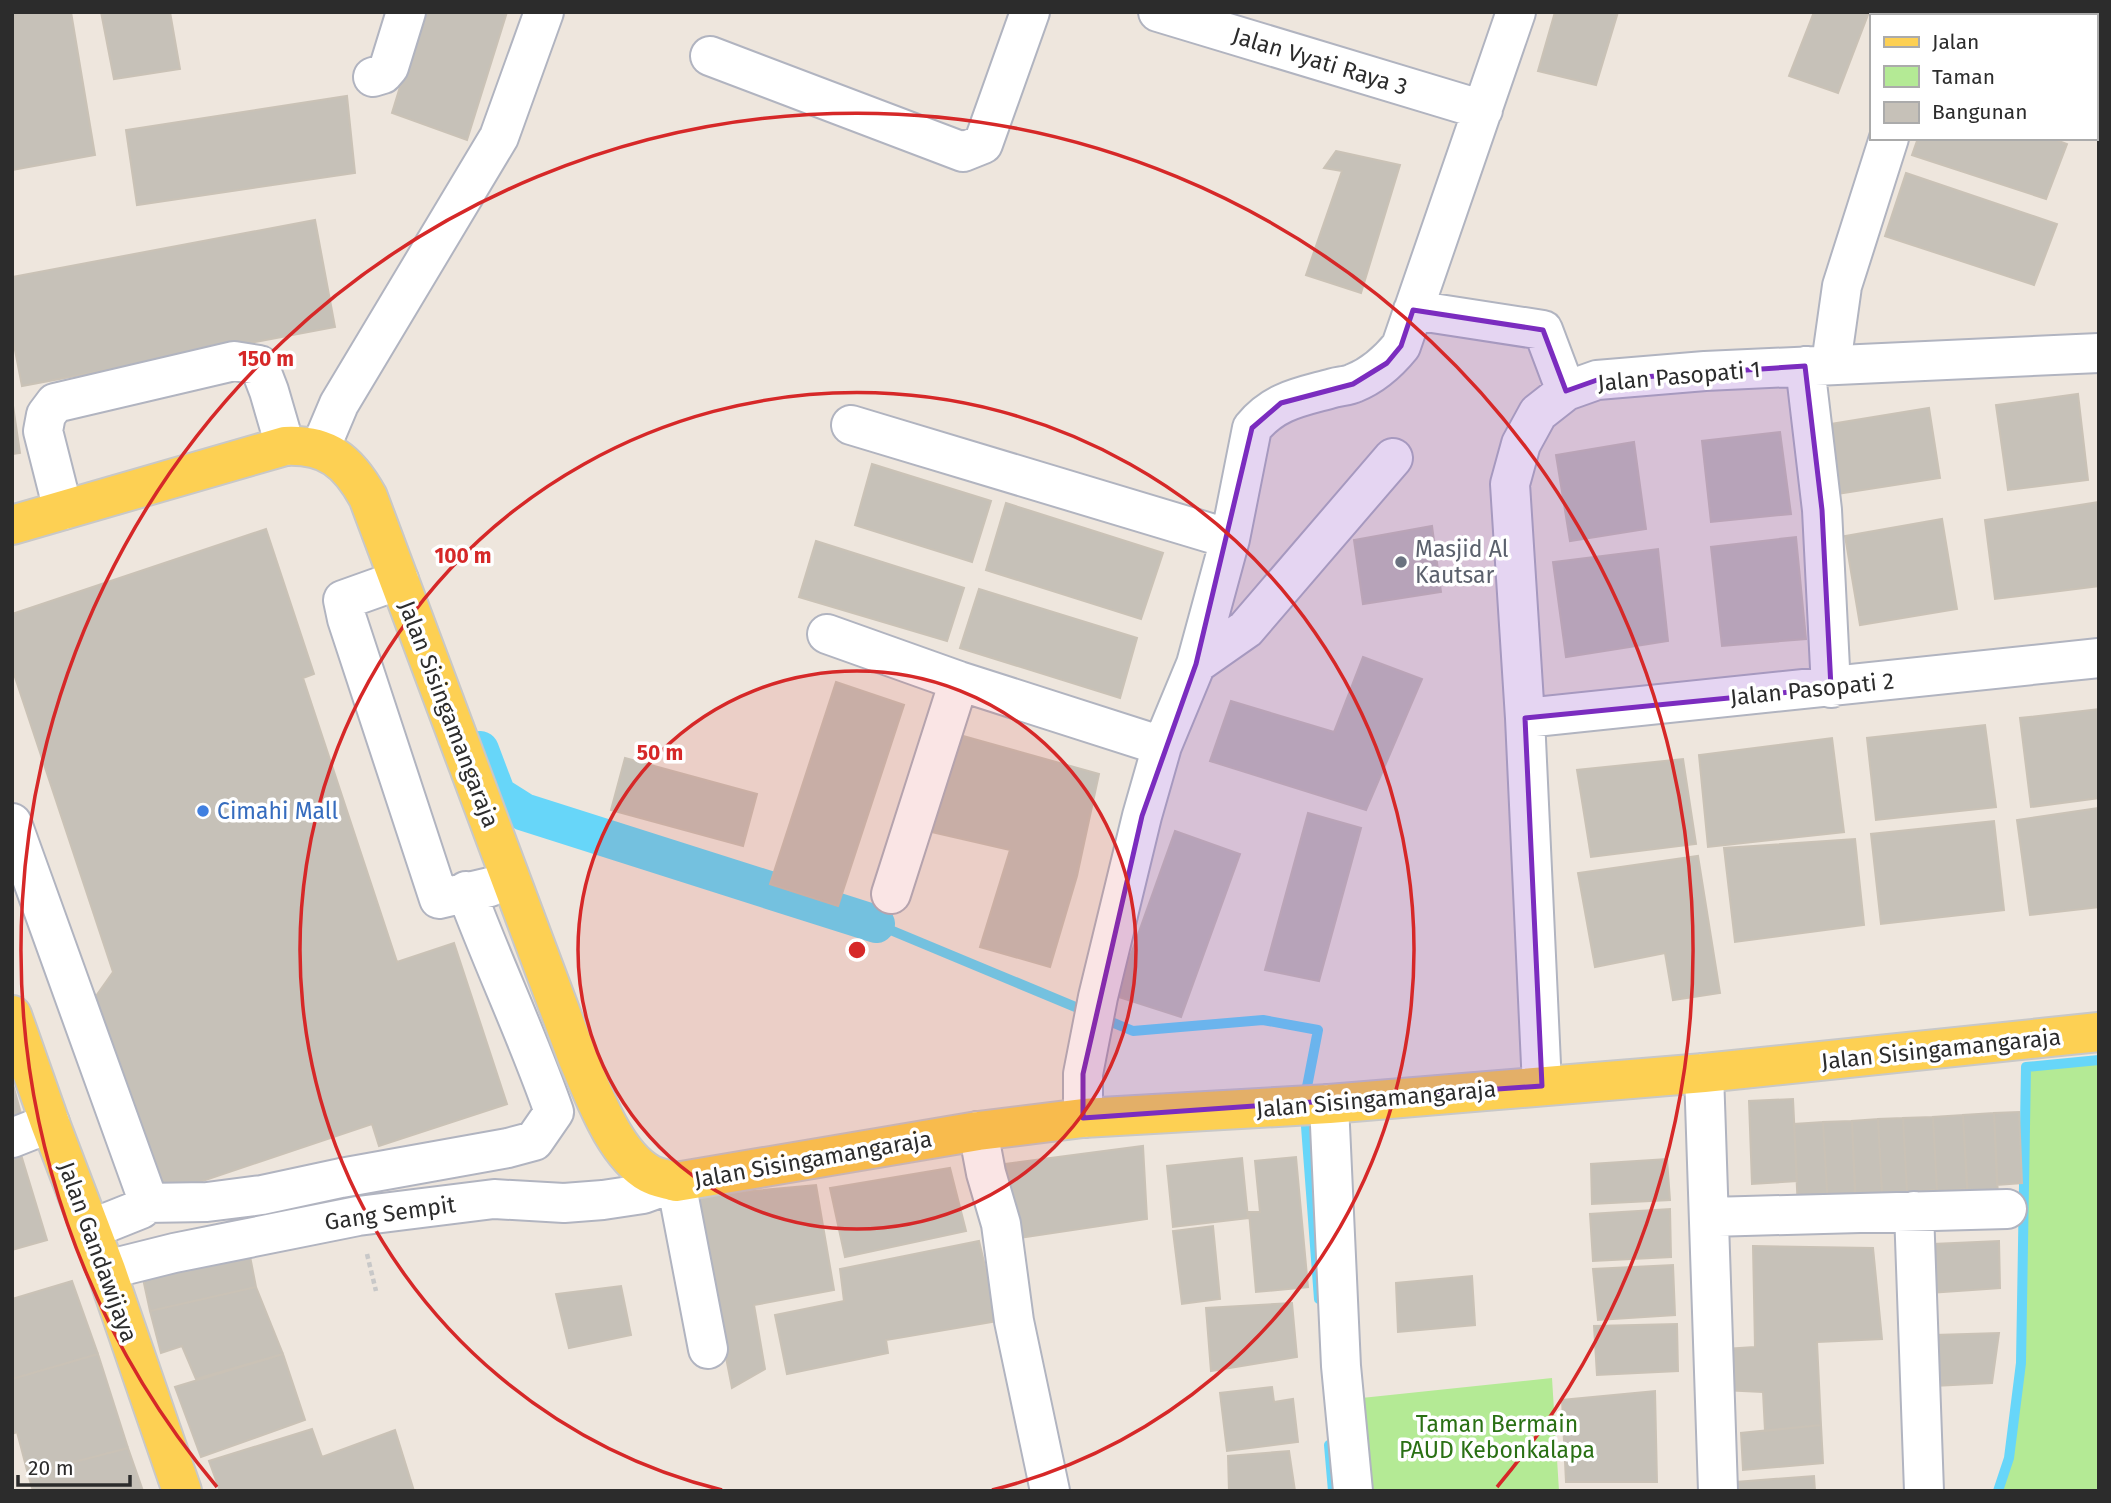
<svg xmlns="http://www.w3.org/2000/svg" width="2111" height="1503" font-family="'Fira Sans',sans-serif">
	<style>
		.green { fill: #b4ea95 }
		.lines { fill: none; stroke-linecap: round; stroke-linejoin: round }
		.stream { stroke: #67d6f9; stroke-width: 10 }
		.canal { stroke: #67d6f9; stroke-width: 38 }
		.building { fill: #c6c1b8; stroke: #cac2b6; stroke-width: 2 }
		.minor-casing { stroke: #b1b4c0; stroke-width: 42 }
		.major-casing { stroke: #c8c8c8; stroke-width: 42 }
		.path { stroke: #c8c8c8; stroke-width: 4.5; stroke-dasharray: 5 3.5; stroke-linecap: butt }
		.minor { stroke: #fff; stroke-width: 38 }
		.major { stroke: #fdd053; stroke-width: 38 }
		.marked { fill: #7b2cbf; fill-opacity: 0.2; stroke: #7b2cbf; stroke-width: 5; stroke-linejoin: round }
		.ring { fill: none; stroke: #d62828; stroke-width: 3.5 }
		.worship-dot { fill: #6b7280; stroke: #fff; stroke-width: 2.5 }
		.shop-dot { fill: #3f7fe0; stroke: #fff; stroke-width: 2.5 }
		.labels { text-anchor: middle; stroke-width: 7; stroke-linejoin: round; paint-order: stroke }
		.street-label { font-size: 23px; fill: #2c2c2c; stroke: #fff }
		.worship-label { font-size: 23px; fill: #5b616d; stroke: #fff; text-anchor: start }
		.shop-label { font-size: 23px; fill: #366cbe; stroke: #fff; text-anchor: start }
		.park-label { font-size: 23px; fill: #2a7014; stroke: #fff }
		.centre { fill: #d62828; stroke: #fff; stroke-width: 3.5 }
		.ring-label { font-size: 21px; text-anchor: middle; font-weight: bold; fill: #d62828; stroke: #fff; stroke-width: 7; stroke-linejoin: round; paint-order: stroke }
	</style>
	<rect width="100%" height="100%" fill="#eee6dd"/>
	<path class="green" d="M2099,1064V1491H1998L2009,1458L2021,1363L2027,1070Z
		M1552,1378L1559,1491H1359L1352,1399Z"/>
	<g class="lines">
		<path class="stream" d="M876,924L1133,1031L1263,1020L1318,1030L1305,1097
			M1305,1113L1319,1299
			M1329,1445L1333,1491
			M1998,1491L2009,1458L2021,1363L2026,1067L2099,1060"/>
		<path class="canal" d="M480,750L497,795L524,812L876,924"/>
	</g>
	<path class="building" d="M12,12H71L95,155L12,170Z
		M101,12H170L180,69L114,79Z
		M423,12H507L467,140L392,113Z
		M1555,12H1618L1596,85L1538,71Z
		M1814,12H1869L1838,93L1789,76Z
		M1956,12H2004L2014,16H1955Z
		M2095,43L2099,45V99L2095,98Z
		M347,96L355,173L137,205L126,130Z
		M1918,138H2051L2067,144L2046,199L1912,155Z
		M1336,151L1400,165L1361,293L1306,275L1342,171L1324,168Z
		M1906,173L2057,224L2034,285L1885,236Z
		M315,220L335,327L22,386L12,335V277Z
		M2078,394L2088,480L2008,490L1996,405Z
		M12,399L20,453L12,454Z
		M1929,408L1940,478L1830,495L1818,426Z
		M1780,432L1791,514L1711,522L1702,441Z
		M1634,442L1646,529L1570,541L1556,455Z
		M872,464L991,501L972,562L855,525Z
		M2099,502V586L1995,599L1985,520Z
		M1006,503L1163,553L1141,619L986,570Z
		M1942,519L1957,609L1860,625L1845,536Z
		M1432,526L1441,592L1363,604L1354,540Z
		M266,529L314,674L303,678L397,962L454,943L507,1104L379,1146L372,1124L155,1197L89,1006L113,972L12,668V614Z
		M1796,537L1806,639L1722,646L1711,547Z
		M816,541L964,588L947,641L799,597Z
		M1658,549L1668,641L1566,657L1553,562Z
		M979,589L1137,638L1120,698L960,648Z
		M1363,657L1422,679L1366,810L1210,761L1231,701L1334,732Z
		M836,682L904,705L838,906L770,884Z
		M2099,709V798L2031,807L2020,718Z
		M1985,725L1996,807L1876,820L1867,738Z
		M956,734L1099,774L1077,876L1050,967L980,947L1010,850L923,830Z
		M1832,738L1844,832L1708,847L1699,755Z
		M625,758L757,794L743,846L611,810Z
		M1683,759L1696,844L1591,857L1577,770Z
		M2099,808V907L2030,915L2017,820Z
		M1308,813L1361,828L1319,981L1265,970Z
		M1994,821L2004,910L1881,924L1871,834Z
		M1175,831L1240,854L1181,1017L1116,996Z
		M1855,839L1864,925L1735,942L1724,848Z
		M1698,856L1720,993L1673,1000L1665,953L1595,967L1578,873Z
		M12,1081L23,1121L12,1125Z
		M1793,1099L1797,1181L1752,1184L1749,1101Z
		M2019,1112L2022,1183L1997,1185L1994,1113Z
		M1994,1113L1998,1197L1968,1199L1963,1115Z
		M1963,1115L1967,1189L1937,1191L1933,1117Z
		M1933,1117L1937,1190L1907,1192L1903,1118Z
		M1903,1118L1907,1192L1882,1193L1878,1119Z
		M1878,1119L1882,1194L1855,1195L1852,1121Z
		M1852,1121L1856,1207L1828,1208L1823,1122Z
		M1823,1122L1828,1208L1798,1210L1794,1124Z
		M1143,1146L1147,1219L1013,1239L1004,1164Z
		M19,1148L47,1240L12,1250V1150Z
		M1296,1157L1308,1287L1256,1292L1249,1212H1260L1255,1161Z
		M1242,1158L1248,1218L1173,1227L1167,1166Z
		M1667,1159L1670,1200L1592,1204L1591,1164Z
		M950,1168L966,1231L845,1257L830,1188Z
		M816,1185L834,1290L754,1305L765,1369L732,1388L712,1286L699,1196Z
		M1670,1209L1671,1257L1593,1261L1590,1214Z
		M1213,1226L1220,1299L1182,1304L1173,1231Z
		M979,1241L998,1321L886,1340L888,1353L787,1374L775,1315L844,1301L840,1269Z
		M1999,1241L2000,1288L1930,1293L1933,1244Z
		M1753,1246L1873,1248L1882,1339L1817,1342L1821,1425L1765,1431L1763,1392L1723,1390L1725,1349L1755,1347Z
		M249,1251L256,1287L150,1311L142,1274Z
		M1673,1265L1675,1315L1598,1320L1593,1269Z
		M1472,1276L1475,1325L1398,1332L1396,1283Z
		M72,1281L98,1354L12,1379V1299Z
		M621,1286L631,1335L569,1348L556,1294Z
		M256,1287L283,1354L196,1379L182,1346L161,1353L150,1311Z
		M1292,1303L1297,1357L1211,1371L1206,1308Z
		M1677,1324L1678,1371L1597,1375L1594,1326Z
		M1999,1333L1992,1383L1934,1386L1935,1335Z
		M98,1354L128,1448L28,1474L17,1432L12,1434V1379Z
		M283,1354L305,1420L201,1457L175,1387Z
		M1272,1387L1274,1402L1293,1399L1298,1442L1227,1451L1220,1393Z
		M1655,1391L1657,1482H1566L1562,1400Z
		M1821,1425L1823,1463L1743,1470L1741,1433Z
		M312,1429L322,1457L395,1430L414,1491H220L209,1461Z
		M128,1448L143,1491H33L28,1474Z
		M1289,1451L1295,1491H1229L1228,1456Z
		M1814,1476L1815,1491H1737L1736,1482Z"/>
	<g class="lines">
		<defs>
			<path id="minor" d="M1158,12L1483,110
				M1928,16L1929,12
				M710,56L963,152L983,144L1030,12
				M373,77L383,74L389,67L406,12
				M1413,310L1543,330L1566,391
				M1831,364L1842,286L1889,138
				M1805,366L1822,510L1831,688
				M851,425L1230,539
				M320,449L339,404L499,137L544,12
				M63,510L43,431L46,415L55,403L234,361L259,365L269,391L285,446
				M399,580L343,600L347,619L439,899L490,887
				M827,634L959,681L1162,746
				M1196,664L1246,629L1393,458
				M1525,718L2099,658
				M12,823L146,1195L145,1203L141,1209L91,1229
				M891,894L959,681
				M1704,1073L1718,1491
				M1542,1086L1525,718L1510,484L1521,444L1538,413L1566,391L1597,380L1705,371L2099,353
				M1329,1104L1341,1366L1353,1491
				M1083,1118V1074L1098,997L1142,816L1162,746L1196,664L1230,539L1252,428C1275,400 1301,397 1333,388C1340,386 1348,386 1354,383C1374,375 1388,362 1401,346L1516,12
				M978,1131L986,1173L1001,1224L1014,1321L1050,1491
				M12,1138L50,1123
				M145,1203L207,1202L262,1195L341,1178L508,1148L534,1141L554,1112C528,1037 494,966 466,891
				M1914,1211L1924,1491
				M1710,1217L2007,1209
				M106,1270L174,1253L358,1216L494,1199L564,1203L603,1200L643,1194L676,1182L708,1349"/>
			<path id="major" d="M12,525L285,446C327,444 348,461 368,497L578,1059C594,1095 614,1154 650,1174C657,1178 667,1179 676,1182L978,1131L1083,1118L1329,1104L1704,1073L2099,1032
				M12,1015L50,1123L106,1270L182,1491"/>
		</defs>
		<use href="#minor" class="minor-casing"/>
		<use href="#major" class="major-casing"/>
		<path class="path" d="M367,1254L376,1291"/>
		<use href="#minor" class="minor"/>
		<use href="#major" class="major"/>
	</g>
	<path class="marked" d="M1413,310L1543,330L1566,391L1597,380L1805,366L1822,510L1831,688L1525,718L1542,1086L1083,1118V1074L1142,816L1196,664L1252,428L1281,403L1353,384L1387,363L1401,346Z"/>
	<circle cx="857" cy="950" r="279" fill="#d62828" fill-opacity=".12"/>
	<g class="ring">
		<circle cx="857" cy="950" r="279"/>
		<path d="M722 1490A557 557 0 1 1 992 1490"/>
		<path d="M217 1487A836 836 0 1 1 1497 1487"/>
	</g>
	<circle class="worship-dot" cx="1401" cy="562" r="7"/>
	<circle class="shop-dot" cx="203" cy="811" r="7"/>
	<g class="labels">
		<g class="street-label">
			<text transform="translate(1320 61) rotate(17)" y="8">Jalan Vyati Raya 3</text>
			<text transform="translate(1679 376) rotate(-5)" y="8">Jalan Pasopati 1</text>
			<text transform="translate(1812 689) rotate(-6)" y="8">Jalan Pasopati 2</text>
			<text transform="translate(449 714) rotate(69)" y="8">Jalan Sisingamangaraja</text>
			<text transform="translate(1941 1049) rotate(-6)" y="8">Jalan Sisingamangaraja</text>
			<text transform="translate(1376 1099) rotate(-5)" y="8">Jalan Sisingamangaraja</text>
			<text transform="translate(813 1159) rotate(-10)" y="8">Jalan Sisingamangaraja</text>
			<text transform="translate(390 1213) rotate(-8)" y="8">Gang Sempit</text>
			<text transform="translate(98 1252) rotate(70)" y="8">Jalan Gandawijaya</text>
		</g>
		<g class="worship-label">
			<text x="1415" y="557">Masjid Al<tspan x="1415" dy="26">Kautsar</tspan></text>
		</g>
		<g class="shop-label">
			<text x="217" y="819">Cimahi Mall</text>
		</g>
		<g class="park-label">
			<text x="1497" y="1432">Taman Bermain<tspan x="1497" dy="26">PAUD Kebonkalapa</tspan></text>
		</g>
	</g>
	<circle cx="857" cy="950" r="10" class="centre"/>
	<g class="ring-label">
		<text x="266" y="366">150 m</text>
		<text x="463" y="563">100 m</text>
		<text x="660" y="760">50 m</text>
	</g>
	<rect width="2111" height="1503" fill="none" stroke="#2c2c2c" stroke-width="28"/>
	<rect x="1870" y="14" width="228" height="126" fill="#ffffff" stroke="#ababab" stroke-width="2"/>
	<rect x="1884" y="37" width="35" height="10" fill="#fdd053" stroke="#ababab" stroke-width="2"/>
	<text x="1932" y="49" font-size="21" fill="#2c2c2c">Jalan</text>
	<rect x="1884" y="66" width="35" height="21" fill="#b4ea95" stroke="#ababab" stroke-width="2"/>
	<text x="1932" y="84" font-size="21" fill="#2c2c2c">Taman</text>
	<rect x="1884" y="102" width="35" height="21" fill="#c6c1b8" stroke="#ababab" stroke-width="2"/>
	<text x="1932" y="119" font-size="21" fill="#2c2c2c">Bangunan</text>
	<path d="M18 1475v10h112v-10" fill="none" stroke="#2c2c2c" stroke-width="3.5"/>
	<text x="28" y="1475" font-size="21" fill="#2c2c2c" stroke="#ffffff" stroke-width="5" paint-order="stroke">20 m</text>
</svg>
